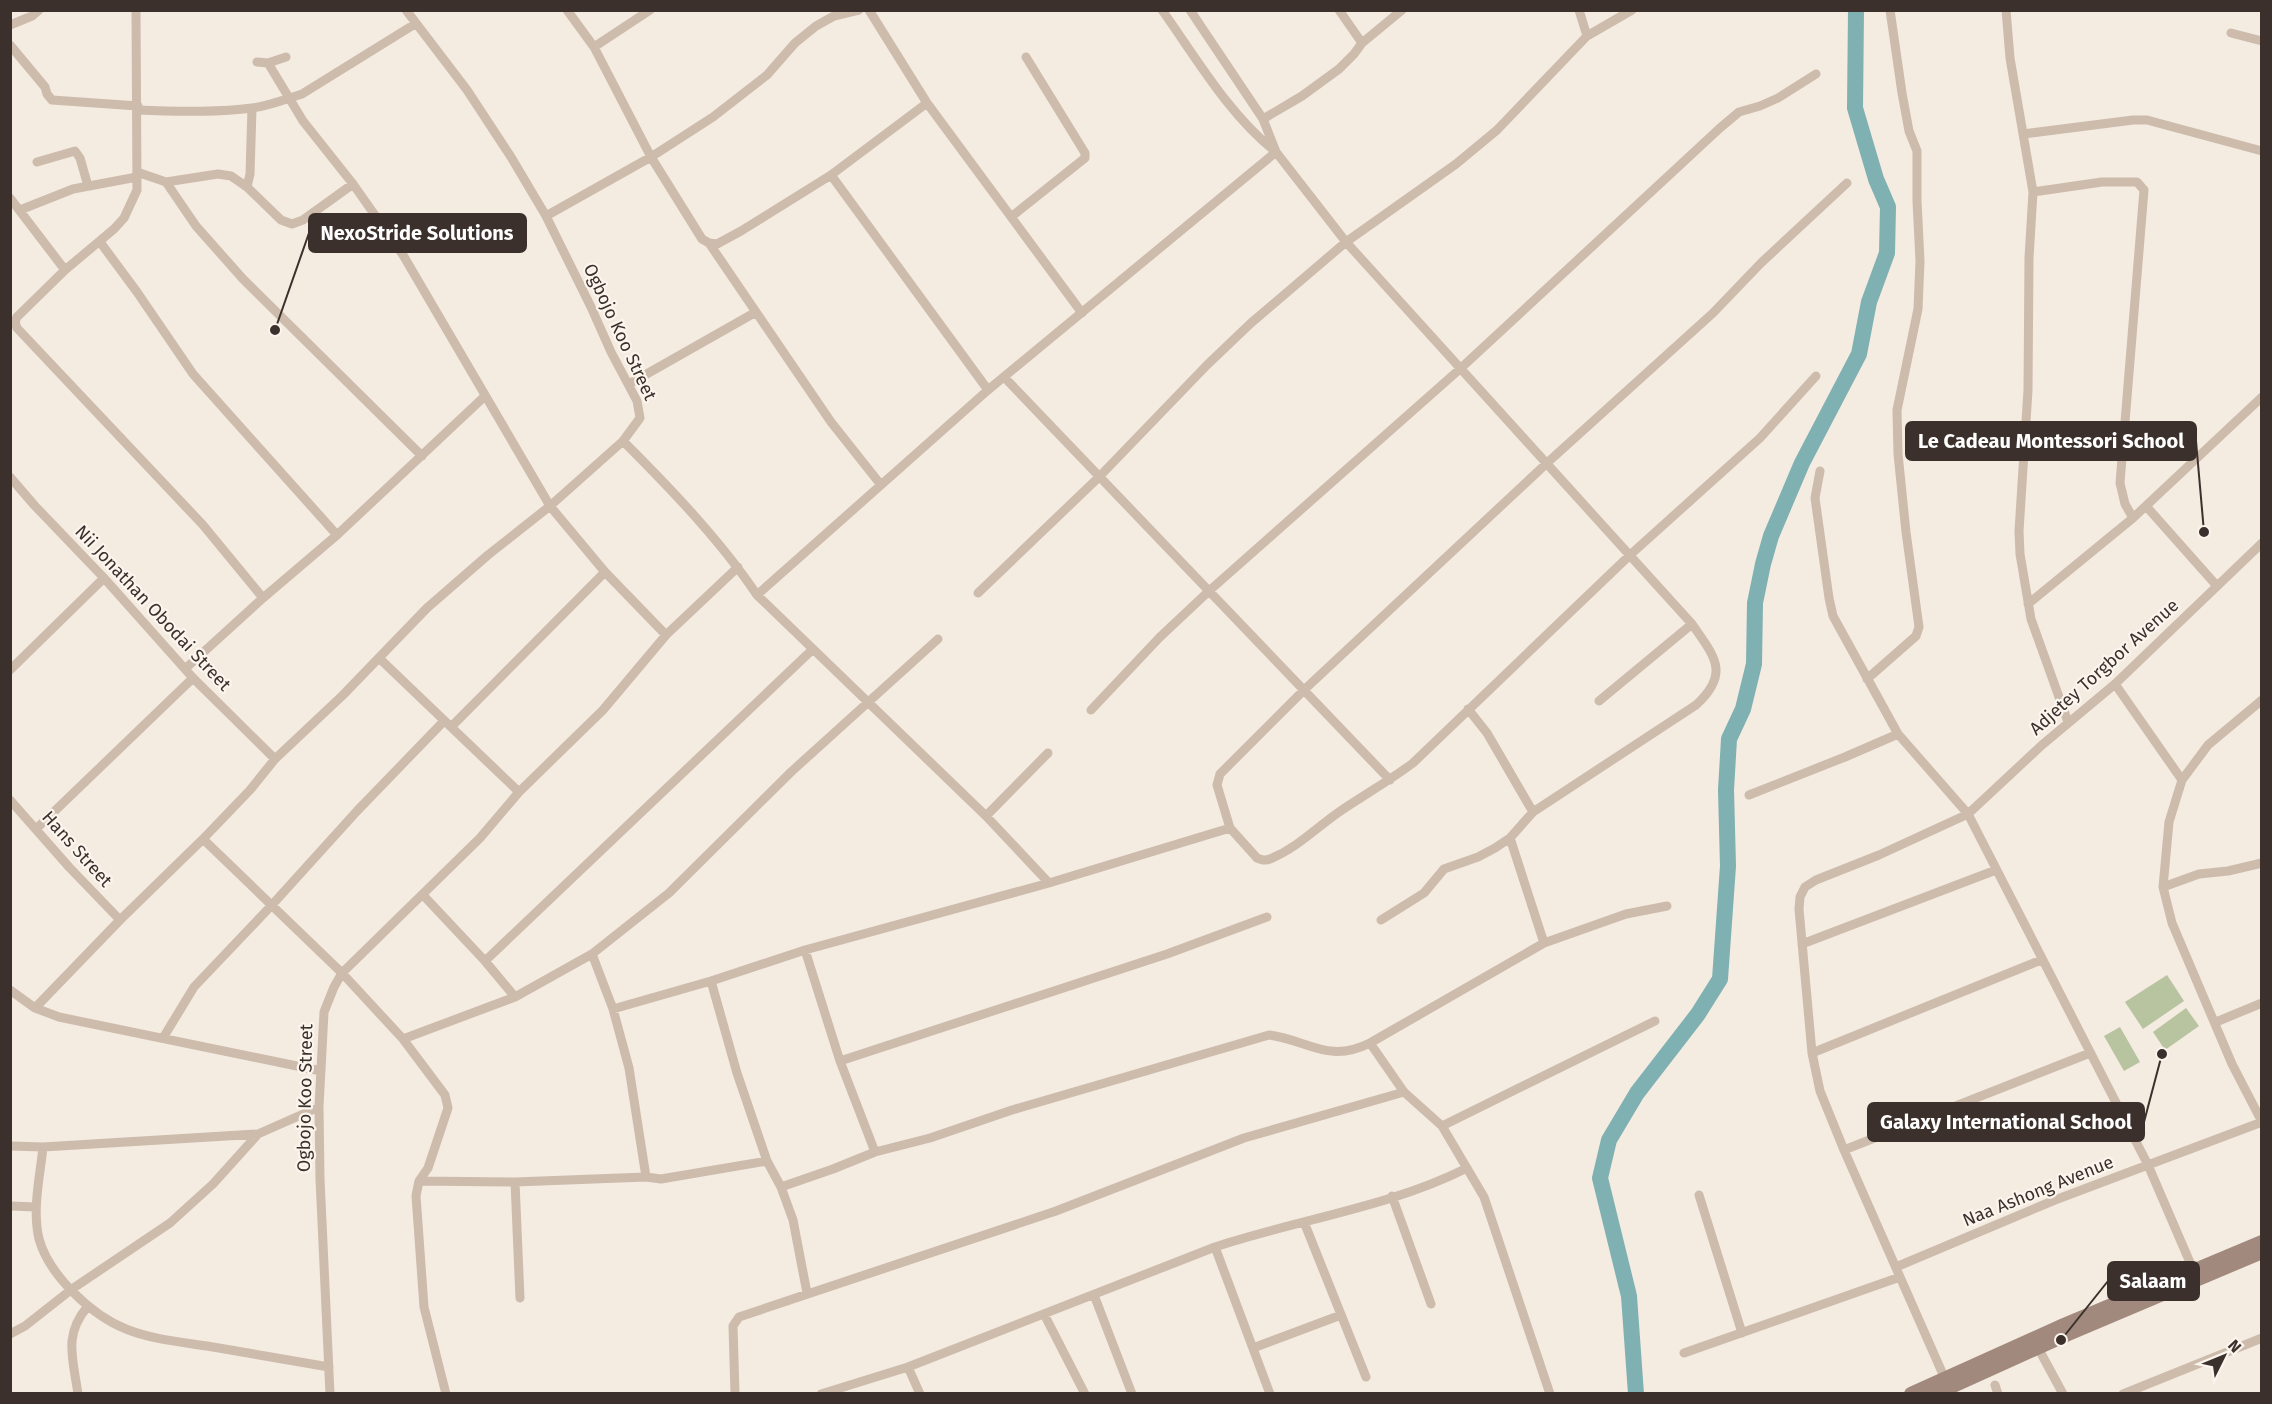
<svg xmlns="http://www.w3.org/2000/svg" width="2272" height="1404" font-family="'Fira Sans',sans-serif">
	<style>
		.grass { fill: #b8c4a0 }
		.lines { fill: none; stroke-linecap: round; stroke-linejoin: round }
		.river { stroke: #7fb0b2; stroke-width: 16 }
		.street { stroke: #cdbbac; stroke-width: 9 }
		.secondary { stroke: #a18a7d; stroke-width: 14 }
		.labels { text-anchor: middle; stroke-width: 4.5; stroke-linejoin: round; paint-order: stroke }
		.street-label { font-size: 18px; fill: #3b302b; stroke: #fbf5ee }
		.leader { fill: none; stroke: #3b302b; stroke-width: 2 }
		.callout-dot { fill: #3b302b; stroke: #fbf5ee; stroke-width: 2 }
		.callout { fill: #3b302b; stroke: #3b302b; stroke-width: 2 }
		.callout-label { font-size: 20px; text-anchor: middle; font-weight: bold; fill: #fff }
	</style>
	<rect width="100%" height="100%" fill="#f4ebe1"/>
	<path class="grass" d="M2167,975L2184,1001L2143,1029L2125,1002Z
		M2186,1008L2199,1026L2165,1050L2153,1032Z
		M2120,1027L2140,1062L2124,1071L2104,1036Z"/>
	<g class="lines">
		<path class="river" d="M1636,1394L1629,1296L1600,1178L1609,1140L1637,1093L1698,1014L1720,979L1728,866L1726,790L1729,739L1743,709L1754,664L1755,603L1763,564L1771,536L1802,463L1859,354L1869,302L1887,253L1888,207L1876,179L1855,108L1856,10"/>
		<path class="street" d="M136,10L137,190L124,218L114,229L65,270L17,317L15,322L17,328L203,525L263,598
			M567,10L594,47L651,157L702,239L709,243L717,244L741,231L831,175L927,103
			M869,10L927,103L1082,313
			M1190,10L1263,119L1276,152L1346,242L1692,624C1714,656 1731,673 1696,705L1533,812L1510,838L1495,848L1478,857L1444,869L1424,893L1381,920
			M1339,10L1362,43
			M1579,10L1587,36
			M2006,10L2010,58L2033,192L2029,258L2028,390L2019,531L2020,554L2031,619L2068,722
			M10,25L32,16L39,10
			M2231,33L2262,41
			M10,45L45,87L47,94L52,100L138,106
			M594,47L650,10
			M257,62L268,63L286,57
			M268,63L303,121L353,184L403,255L550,506L605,572
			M138,110C175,111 215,113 252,108C269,106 286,99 302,94L415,24
			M1263,119L1302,96L1339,69L1354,54L1362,43L1402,10
			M2023,134L2133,120H2147L2262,151
			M37,162L75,151L80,158L88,186
			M137,172L166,182L196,226L243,279L422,456
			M831,175L988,390
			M166,182L218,174L231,176L247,187L281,220L292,224L303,220L353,184
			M247,187L250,174L252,108
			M2033,192L2102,182H2137L2144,190L2120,483L2125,504L2133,518
			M10,198L65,270
			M20,210L73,189L137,177
			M546,216L651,157L713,117L767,75L795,43L816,26L834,16L859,10
			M1011,217L1085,158V153L1026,57
			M100,242L137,292L193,374L337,535
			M709,243L831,422L881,485
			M1816,376L1760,438L1630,555L1413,763C1389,781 1364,795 1339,812C1316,828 1297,848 1270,859C1265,861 1262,860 1257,858L1230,828L1217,785L1220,774L1304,690L1547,463L1713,313L1761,263L1847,183
			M1004,377L1390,780
			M629,384L756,312
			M623,441C670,488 720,540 757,595L986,816L1049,883
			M1820,471L1815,498L1829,598L1833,616L1898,734L1968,814L2148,1165L2195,1274
			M10,477L35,506L104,578L193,678L275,759
			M2146,506L2217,586
			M978,593L1099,477L1207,365L1251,323L1346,242L1456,164L1497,130L1587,36L1632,10
			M757,595L988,390L1276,152C1229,115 1197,59 1162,10
			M2028,604L2133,518L2262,397
			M379,658L519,792
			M186,668L263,598L337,535L485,396
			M10,670L104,578
			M1867,679L1916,636L1919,627L1906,532L1898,454L1897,410L1918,309L1920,261L1917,201V151L1909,131L1902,93L1890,10
			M2115,684L2182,780
			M2262,700L2208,745L2182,780L2169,822L2163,887L2172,923L2232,1064L2262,1122
			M1599,701L1692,624
			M1468,709L1487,733L1533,812
			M1091,710L1160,637L1209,591L1461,368L1720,128L1739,112L1760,106L1778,98L1816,74
			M451,727L605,572L666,635
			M1749,795L1845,757L1898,734
			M10,800L69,867L120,920
			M986,816L1048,753
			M36,829L193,678
			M1510,838L1544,943
			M203,839L342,973L403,1039L445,1095L448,1108L428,1168L419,1181L416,1196L424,1307L446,1394
			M2163,887L2199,874L2228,871L2262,863
			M423,895L485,961L515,997
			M1802,944L1996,870
			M592,954L613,1009L711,981L805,950L1049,883L1230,828
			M485,961L813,649
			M711,981L737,1073L767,1161L781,1187L793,1220L807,1293
			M10,990L35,1008L59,1017L321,1071
			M35,1008L120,920L203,839L250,790L275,759L343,695L427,608L488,555L550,506L623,441L640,418L637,401L611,352L591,307L546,216L511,157L467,90L406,10
			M613,1009L629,1068L646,1177
			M2216,1022L2262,1003
			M163,1038L194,987L271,906L357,811L444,721
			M403,1039L515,997L592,954L669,893L791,772L938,639
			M1370,1043L1544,943L1626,914L1667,906
			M1812,1053L2041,960
			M840,1061L1167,954L1267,917
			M1442,1126L1655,1021
			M10,1146L43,1147L258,1134
			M43,1147C40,1177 32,1209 39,1239C49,1275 91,1315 126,1329C150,1339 181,1342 207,1346C247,1353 288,1360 329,1367
			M1844,1150L2090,1053
			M875,1152L930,1138L1012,1110L1269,1035C1308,1040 1328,1064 1370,1043L1404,1092L1442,1126L1484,1197L1550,1394
			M419,1181L515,1182L646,1177L661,1179L767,1161
			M515,1182L520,1298
			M781,1187L833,1169L875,1152L840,1061L805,950
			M1699,1195L1742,1333
			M1392,1196L1431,1304
			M10,1206L36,1207
			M1304,1222L1366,1377
			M1215,1247L1270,1394
			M1896,1267L2055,1200L2262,1122
			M1094,1295L1132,1394
			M1044,1314L1085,1394
			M10,1334L25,1326L72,1289L170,1223L213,1184L258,1134L319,1107
			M2036,1344L2063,1394
			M1253,1348L1341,1315
			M1684,1353L1900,1277
			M908,1367L920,1394
			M1945,1379L1844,1150L1820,1091L1812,1053L1799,909L1800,897L1805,887L1816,880L1879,855L1968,814L2042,745L2115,684L2262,543
			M1995,1385L1998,1394
			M78,1394C73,1358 63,1335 88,1306
			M330,1394L320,1179L319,1107L324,1012L334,987L342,973L480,838L519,792L603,710L666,635L738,567
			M735,1394L733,1326L739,1317L1056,1211L1244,1138L1404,1092
			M821,1394L908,1367L1215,1247C1296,1220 1390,1207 1467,1168
			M2123,1394L2262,1338"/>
		<path class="secondary" d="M1911,1394L2064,1325L2262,1242
			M1935,1394L2068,1334L2262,1252"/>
	</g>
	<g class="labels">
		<g class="street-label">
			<text transform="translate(620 332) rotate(65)" y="6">Ogbojo Koo Street</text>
			<text transform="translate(153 608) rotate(47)" y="6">Nii Jonathan Obodai Street</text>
			<text transform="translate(2104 667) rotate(-42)" y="6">Adjetey Torgbor Avenue</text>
			<text transform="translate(77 849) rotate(48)" y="6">Hans Street</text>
			<text transform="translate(305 1098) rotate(-89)" y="6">Ogbojo Koo Street</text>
			<text transform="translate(2038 1191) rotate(-22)" y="6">Naa Ashong Avenue</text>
		</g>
	</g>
	<path class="leader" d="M275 330L309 233M2204 532L2196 441M2162 1054L2144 1122M2061 1340L2108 1281"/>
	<g class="callout-dot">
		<circle cx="275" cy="330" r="6"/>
		<circle cx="2204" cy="532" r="6"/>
		<circle cx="2162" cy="1054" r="6"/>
		<circle cx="2061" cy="1340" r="6"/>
	</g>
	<g class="callout">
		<rect x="309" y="214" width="217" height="38" rx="6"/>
		<rect x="1906" y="422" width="290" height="38" rx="6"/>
		<rect x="1868" y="1103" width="276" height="38" rx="6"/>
		<rect x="2108" y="1262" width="91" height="38" rx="6"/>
	</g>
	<g class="callout-label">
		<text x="417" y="240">NexoStride Solutions</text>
		<text x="2051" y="448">Le Cadeau Montessori School</text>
		<text x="2006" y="1129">Galaxy International School</text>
		<text x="2153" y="1288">Salaam</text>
	</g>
	<rect width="2272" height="1404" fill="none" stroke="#3b302b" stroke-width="24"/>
	<g transform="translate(2224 1356) rotate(47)" stroke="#fbf5ee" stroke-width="4.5" paint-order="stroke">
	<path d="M0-4.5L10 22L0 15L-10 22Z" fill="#3b302b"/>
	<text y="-9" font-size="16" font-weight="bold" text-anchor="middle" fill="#3b302b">N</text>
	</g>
</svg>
